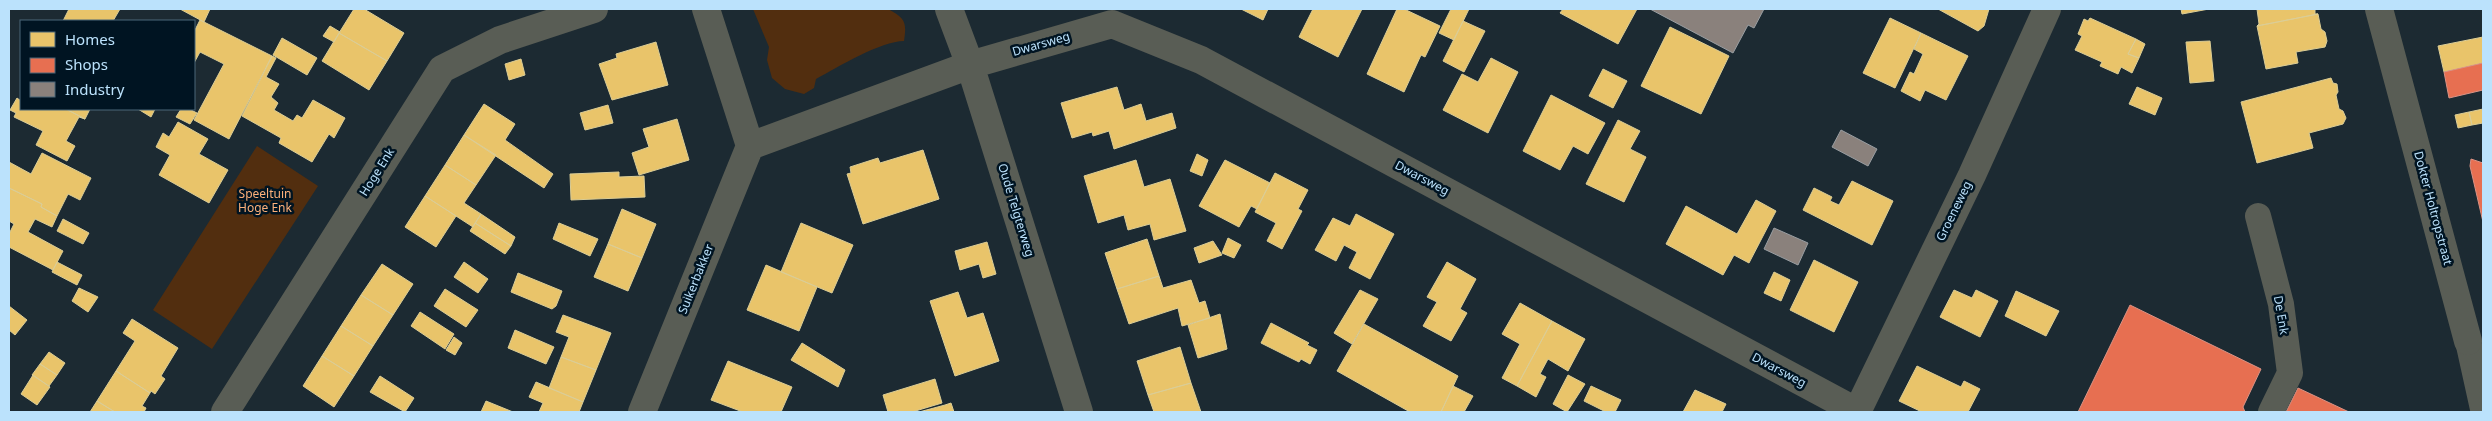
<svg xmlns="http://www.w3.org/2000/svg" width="2492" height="421" font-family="'Noto Sans',sans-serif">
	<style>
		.green { fill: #522e0f }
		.homes { fill: #e9c46a; stroke: #dbcd96 }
		.shops { fill: #e76f51; stroke: #da9284 }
		.industry { fill: #8a817c; stroke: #999ea2 }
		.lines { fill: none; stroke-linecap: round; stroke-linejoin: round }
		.pedestrian { stroke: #595d55; stroke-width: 26 }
		.minor { stroke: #595d55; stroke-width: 28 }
		.labels { text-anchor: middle; stroke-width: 5; stroke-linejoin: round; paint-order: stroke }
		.street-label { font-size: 12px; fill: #bbe2fc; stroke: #001422 }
		.park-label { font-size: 12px; fill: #fcb07a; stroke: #001422 }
	</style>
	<rect width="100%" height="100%" fill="#1c2a32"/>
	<path class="green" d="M753,9H888C905,18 907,22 904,41C881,41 838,67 816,79L814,88L804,94L785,89L772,78L767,60L769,47Z
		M257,146L318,186L212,349L153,310Z"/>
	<path class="homes" d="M69,9H120L113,21H63Z
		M180,9H210L204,22Z
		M354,9H364L404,33L387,61L339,33Z
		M1241,9H1268L1263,20Z
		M1313,9H1362L1338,57L1299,37Z
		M1397,9H1404L1440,26L1425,57L1421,55L1404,92L1367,74Z
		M1451,9H1469L1454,40L1439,33Z
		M1563,9H1637L1618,44L1560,13Z
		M1938,9H1989L1984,26L1978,31Z
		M2181,9H2209L2182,14Z
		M2257,9H2315V14H2318L2257,26L2259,24Z
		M2318,14L2321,29L2325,32L2327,41L2325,47L2296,52L2298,63L2266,69L2257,26Z
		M1890,18L1921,33L1895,88L1863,73Z
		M2090,18L2136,39L2128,54L2139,58L2132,73L2121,67L2118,74L2100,66L2102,62L2075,50L2082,36L2078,34L2084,19L2088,21Z
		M200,20L272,56L229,139L194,120L224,64L200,52L194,63V32Z
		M1463,21L1485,31L1464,72L1443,61Z
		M330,26L340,32L334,42L323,36Z
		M1670,27L1729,56L1701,114L1641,86Z
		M339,33L387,61L369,90L322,61Z
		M1921,33L1968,56L1946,100L1925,90L1920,101L1901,91L1910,72L1914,74L1923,54L1914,49Z
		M2483,37V63L2444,72L2438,46Z
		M282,38L317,58L307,75L273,55Z
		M2136,39L2145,44L2139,58L2128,54Z
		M2210,41L2214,81L2190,83L2186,42Z
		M656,42L668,85L612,100L599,64L617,58L616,54Z
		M272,56L276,58L266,77L279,84L271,97L278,103L274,110L293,121L297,115L302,118L313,100L345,118L334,138L329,134L312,162L279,143L281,138L242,116Z
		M1491,58L1518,72L1488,133L1443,110L1462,74L1478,82Z
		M521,59L525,75L509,80L505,64Z
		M1603,69L1627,81L1613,108L1589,96Z
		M2331,78L2333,83L2337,84L2338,92L2336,95L2339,109L2343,111L2346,118L2343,124L2309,133L2313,148L2257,163L2241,102Z
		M1117,87L1124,110L1141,104L1146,121L1172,113L1176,128L1114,149L1109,131L1093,136L1092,132L1072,138L1061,103Z
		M2137,87L2162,98L2155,115L2129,104Z
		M1551,95L1605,123L1588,154L1573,146L1560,170L1523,151Z
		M17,98L21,101V109H66L85,119L79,117L66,141L75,146L67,161L36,145L43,131L14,117L16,113L10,110Z
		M484,104L515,124L505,140L553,174L544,188L464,135Z
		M608,105L613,123L585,130L580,113Z
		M66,109H90L85,119Z
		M138,109H155L151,117Z
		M181,109H189L197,113L190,124L176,117Z
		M2483,109V123L2472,125L2469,112Z
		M2469,112L2472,125L2458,128L2455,115Z
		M677,119L689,160L639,175L632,153L649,147L643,129Z
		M1618,120L1640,131L1630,149L1646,157L1624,202L1586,184Z
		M178,122L208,139L199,154L228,170L209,203L159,175L170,155L156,147L163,133L169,137Z
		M464,135L496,155L476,185L445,165Z
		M923,150L939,199L863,224L847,174L851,173L850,167L878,158L880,163Z
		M42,153L91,178L80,200L68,194L57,216L41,207L42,204L9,188V162L31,174Z
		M1197,154L1208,160L1202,176L1190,171Z
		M1136,160L1144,187L1170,179L1186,231L1154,240L1150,224L1128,230L1124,215L1098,223L1084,176Z
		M1225,160L1270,183L1257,209L1251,206L1239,227L1199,206Z
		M445,165L476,185L464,203L481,214L473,227L425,196Z
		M619,172V177L644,176L645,197L571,200L570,174Z
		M1275,173L1308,190L1298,209L1302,211L1282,249L1267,241L1276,223L1255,212Z
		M1852,181L1893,201L1872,245L1803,210L1814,188L1832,197L1830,201L1839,205Z
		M9,188L42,204L41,207L57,216L52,227L35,219L28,232L63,251L53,270L9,247V234L14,224L9,221Z
		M425,196L456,216L436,247L405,227Z
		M1756,200L1776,211L1749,263L1734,255L1723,275L1666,244L1686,206L1737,234Z
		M622,209L656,224L642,258L608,244Z
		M481,214L515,237L511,246L475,223Z
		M1356,214L1394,234L1370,279L1349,268L1357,252L1344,245L1336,261L1315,250L1333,218L1350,226Z
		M63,219L89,233L83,244L57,231Z
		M475,223L511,246L505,254L470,231Z
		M559,223L598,239L590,256L553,239Z
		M801,223L853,245L832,293L781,272Z
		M1228,238L1241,245L1234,258L1222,253Z
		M1147,239L1159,276L1117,289L1105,253Z
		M1213,241L1222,255L1199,263L1194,248Z
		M987,242L996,274L983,278L979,264L960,270L955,251Z
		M608,244L642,258L628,291L594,277Z
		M1814,260L1858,282L1834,332L1790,310Z
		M57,262L82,275L77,285L52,272Z
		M464,262L488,279L478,293L454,277Z
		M1447,262L1476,279L1460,309L1467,313L1451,341L1423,326L1437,302L1427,297Z
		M382,264L413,284L393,315L361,295Z
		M766,265L817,287L799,331L747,310Z
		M1774,272L1790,280L1781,301L1764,293Z
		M518,273L562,291L556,306L552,309L511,292Z
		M1159,276L1163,288L1191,280L1199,303L1205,301L1210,318L1182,326L1178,308L1129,324L1117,289Z
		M79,288L98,297L88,312L72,301Z
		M445,289L478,310L466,327L434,306Z
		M1360,290L1378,299L1352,344L1334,333Z
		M1954,290L1972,298L1976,290L1998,301L1980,337L1940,317Z
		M2016,291L2059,311L2046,336L2005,316Z
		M958,292L967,318L983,313L999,361L955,376L930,301Z
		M361,295L393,315L373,346L341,326Z
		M1520,303L1552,321L1517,386L1502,378L1520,344L1502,334Z
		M9,306L27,320L15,335L9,330Z
		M420,312L454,334L445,349L411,326Z
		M1220,314L1227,349L1198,358L1188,325Z
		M563,315L611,333L596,370L561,357L569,337L556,332Z
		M132,319L178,348L161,376L165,379L155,394L151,391L150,393L116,371L135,341L123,333Z
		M1552,321L1585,339L1568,371L1548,359L1540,374L1546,377L1536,397L1517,386Z
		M1271,323L1309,343L1307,345L1317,350L1310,364L1301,359L1299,362L1261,343Z
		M1364,324L1458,376L1441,412H1410L1337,371Z
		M341,326L373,346L354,376L322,356Z
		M515,330L554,347L546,364L508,348Z
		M454,337L462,343L455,355L446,350Z
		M802,343L845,370L838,387L791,360Z
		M1180,347L1191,383L1148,395L1137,361Z
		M49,352L65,363L57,375L40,364Z
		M322,356L354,376L334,407L303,386Z
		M561,357L596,370L583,402L549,388Z
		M728,361L792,387L781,412H743L711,400Z
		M40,364L57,375L49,386L32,375Z
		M1917,366L1961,387L1964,381L1980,389L1968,412H1922L1899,401Z
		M116,371L150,393L142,406L146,408L144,412H115L97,401Z
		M33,375L50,387L37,405L21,394Z
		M1568,375L1585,384L1567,412L1553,404Z
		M380,376L414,398L405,412L370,392Z
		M935,379L942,403L912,412H888L883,395Z
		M536,382L583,402L579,412H539L543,403L529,397Z
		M1191,383L1201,412H1154L1148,395Z
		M1453,386L1473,396L1464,412H1441Z
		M1591,386L1621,400L1615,412H1606L1584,401Z
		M1695,390L1726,404L1722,412H1683Z
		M97,401L115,412H90Z
		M486,401L513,412H481Z
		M951,403L954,412H919L945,405Z"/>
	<path class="shops" d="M2483,63V90L2449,98L2444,72Z
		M2471,159L2483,163V222L2470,166Z
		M2130,305L2261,369L2243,407L2245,412H2078Z
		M2298,388L2349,412H2286Z"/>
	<path class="industry" d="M1650,9H1764L1754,28L1748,25L1733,53Z
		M1841,130L1877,149L1868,166L1832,147Z
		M1774,228L1808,243L1798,265L1764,249Z"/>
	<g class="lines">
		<path class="pedestrian" d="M2258,216L2281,304L2290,373L2271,412
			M2468,341L2483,409"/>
		<path class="minor" d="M706,9L750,146L970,65L1112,24L1201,60L1858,412
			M949,9L970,65L1079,412
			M2379,9L2468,341
			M225,412L442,69L500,40L594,9
			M642,412L750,146
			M1857,412L1972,175L2047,9"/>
	</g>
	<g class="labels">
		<g class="street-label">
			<text transform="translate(1041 44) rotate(-16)" y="4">Dwarsweg</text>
			<text transform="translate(377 172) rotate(-58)" y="4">Hoge Enk</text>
			<text transform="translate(1422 178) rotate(28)" y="4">Dwarsweg</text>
			<text transform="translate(2433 208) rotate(75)" y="4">Dokter Holtropstraat</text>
			<text transform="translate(1016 210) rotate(73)" y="4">Oude Telgterweg</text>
			<text transform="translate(1954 211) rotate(-64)" y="4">Groeneweg</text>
			<text transform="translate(696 279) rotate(-68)" y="4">Suikerbakker</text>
			<text transform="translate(2281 315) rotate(80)" y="4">De Enk</text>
			<text transform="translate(1779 370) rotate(28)" y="4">Dwarsweg</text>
		</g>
		<g class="park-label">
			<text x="265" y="198">Speeltuin<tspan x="265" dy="14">Hoge Enk</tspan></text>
		</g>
	</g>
	<rect width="2492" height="421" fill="none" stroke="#bbe2fc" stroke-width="20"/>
	<rect x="20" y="20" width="175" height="90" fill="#001422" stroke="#4b6679"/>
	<rect x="30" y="32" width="25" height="15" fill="#e9c46a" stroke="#4b6679"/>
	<text x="65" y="45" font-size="15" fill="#bbe2fc">Homes</text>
	<rect x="30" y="58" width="25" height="15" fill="#e76f51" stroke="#4b6679"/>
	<text x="65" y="70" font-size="15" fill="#bbe2fc">Shops</text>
	<rect x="30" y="82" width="25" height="15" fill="#8a817c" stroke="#4b6679"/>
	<text x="65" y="95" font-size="15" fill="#bbe2fc">Industry</text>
</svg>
